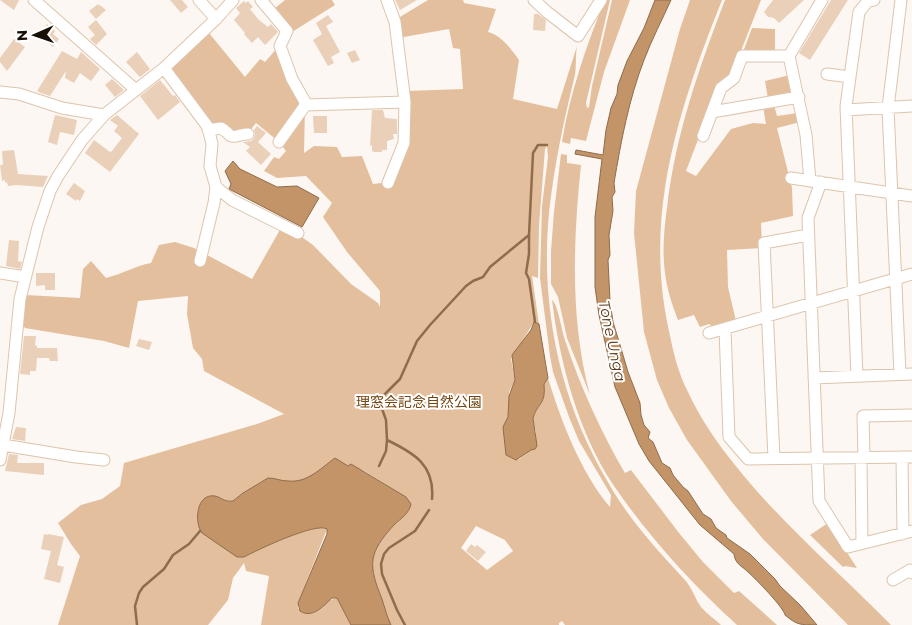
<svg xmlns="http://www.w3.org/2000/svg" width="912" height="625" font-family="Montserrat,'Noto Sans JP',sans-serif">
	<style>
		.green { fill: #e4bf9d; fill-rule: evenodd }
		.water { fill: #c29468; stroke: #8f6c4b }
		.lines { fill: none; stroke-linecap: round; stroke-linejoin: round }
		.stream { stroke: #8f6c4b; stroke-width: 2.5 }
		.building { fill: #ead0b9 }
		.minor-casing { stroke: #ddc4ac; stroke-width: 13 }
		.minor { stroke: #fff; stroke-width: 11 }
		.labels { text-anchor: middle; stroke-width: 4; stroke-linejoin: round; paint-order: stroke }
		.park-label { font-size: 14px; fill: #734612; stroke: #fff }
		.water-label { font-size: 15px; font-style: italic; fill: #593917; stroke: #fff }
	</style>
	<rect width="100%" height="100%" fill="#fcf7f2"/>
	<path class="green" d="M285,0H332L335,5L292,32L274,9Z
		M428,0H463L464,3L496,9L488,32C501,35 512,50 519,60L513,99L557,109L577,46C575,57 577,69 574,79C563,124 554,167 549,213C540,308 560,402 609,484C629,519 657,550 684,579C692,587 695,599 701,607C707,614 715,619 721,625H565L562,621L559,623V625H391C387,617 385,608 382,599C368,565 368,553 394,525C400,518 409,514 411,504L406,497L364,471L348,467L300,481L286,482L268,478L243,493L233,501L221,500L217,496L244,557C257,550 315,523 327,529L298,603V609L337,598L351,625H261L269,576L246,571L244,563L233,578L228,600L208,625H58L80,556L71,544L58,523L81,505L102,499L120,486L124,463L257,424L284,414L204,371L202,359L193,348L187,314L188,296L138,301L129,348L104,341L25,328L22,324L26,295L80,298L83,269L91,261L106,278C122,274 135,266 151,263L159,245L175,242L194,248L252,279L281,228L299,235L313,245L351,284L378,303L380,307V291L347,252L323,217L332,203L306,176L277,178L264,171L274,157L279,159L286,151L280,143L305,107L304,153L314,146L337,147L342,157L362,156L373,184L390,182L397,168L405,91L463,89L460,49L453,48L449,29L398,38L395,20ZM547,146L548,157L542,206L540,278L550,356L553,372L569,417L579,441L611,495L610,507C581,473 561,421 548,378L544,384C546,405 538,402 533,418L536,433L531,450L518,460L504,434L509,414V392L515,380L511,359L534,322L539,324L532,276L538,278L539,225L545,149ZM476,526L505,540L513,551L487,570L461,548Z
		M605,0H610L586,103L587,108L589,107L592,86L612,0H630L604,72L586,141L571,138L570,144L562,142C570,93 586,46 605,0Z
		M690,0H722C679,108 643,214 669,331C673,351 678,373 688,392C700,418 717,443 735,465C782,524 839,572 891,625H848L763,539L731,501L687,440L669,408L657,380L644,332L634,233L636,191L680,29Z
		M725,0H761L731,76L719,85L686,171L696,176L731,129L753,123L766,124L763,106L774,105L777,116L798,113L800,122L777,128L792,188L793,216L761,223L762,248L727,250L728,287L736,321L714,328L709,324L700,327L694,315L678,320C672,305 667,289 665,273C662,252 664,229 667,208C675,136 699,68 725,0Z
		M752,28L775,29V52H743Z
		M209,33L245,77L260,59L265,62L278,47L302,100L278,141L256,123L248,133L236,134L214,128L172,71L173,67Z
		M790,75L793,92L768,99L765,81Z
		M561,154L567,155V163L581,165C573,242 570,320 590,395L567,338L558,297L551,284V251L554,212Z
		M552,300C558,304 562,333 566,343C580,386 602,434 625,473L631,470L679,533L703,562L734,593L739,591L777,625H737C691,583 649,537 614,486C578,432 560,364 552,300Z
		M828,523L857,568L845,566L843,567L810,535Z"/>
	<path class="water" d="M655,0H671C662,20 652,39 644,60C629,99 621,141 614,183L615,192L612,197L613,211L609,235L610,255L608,260L610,301L613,322L620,345L628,372L640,403L641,415L644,425L650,432L648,438L653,442L662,463L670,468L673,475L683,487L688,491L703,514L711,519L716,528L726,535L727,538L750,554L775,579L780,586L801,606L817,625C800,625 797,625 785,615C784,608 756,579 748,572C742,566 735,564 734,554L700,525L649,461L639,444L615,387L599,315L595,287V217L602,159L575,154L576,150L603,155L606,130L611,108L617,94L618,85L627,61L644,28Z
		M233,161L240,169L277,187L297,186L319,198L302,227L229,189L231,184L225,171Z
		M534,322L539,324L548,378L544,384C546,405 538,402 533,418L537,446L535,449L531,450L516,460L506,455L503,427L508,417L509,396L515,380L512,355L531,330Z
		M335,458L348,466L351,464L406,497L411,504C409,514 401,518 394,525C368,553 368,565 382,599C385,608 387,617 391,625H351L337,598H332C323,606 313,619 300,611L298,603L327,534V529C316,522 257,550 244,557H237L202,533C194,523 196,493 215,496C221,497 223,502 233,501L243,493L268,478C275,478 281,481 288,481C307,483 320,469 335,458Z"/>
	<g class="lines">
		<path class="stream" d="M529,235V254L526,273L529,279L535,322
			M379,466L386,451L387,440
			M432,499C435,465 414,453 387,440L386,420L381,406V398L400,379L417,341L430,325L466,286L473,281L483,277L490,267L529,235L533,153L538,145H547
			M137,625L135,606L139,593L143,587L164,569L173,555L189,544L200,531
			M405,625L397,610L382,574L381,564L384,554L389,548L415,531L429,510"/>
	</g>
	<path class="building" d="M0,0H19L14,10Z
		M170,0H182L188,7L181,13Z
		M395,0H417L400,10Z
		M773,0H804L779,23L774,18L768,17L764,12Z
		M831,0H848L810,60L799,53Z
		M244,1L246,3L248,1L253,7L250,9L259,20L268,27L271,24L278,32L265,45L258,37L252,43L244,34L245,33L234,20L240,13L236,8Z
		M98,4L99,6L100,5L106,10L96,19L89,11Z
		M534,14H538L546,20L545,31L533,30Z
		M328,15L333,22L326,26L340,52L331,57L334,63L328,66L313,40L322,34L316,23Z
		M96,20L107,34L96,45L90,39L95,35L88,27Z
		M47,24L55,31L53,34L59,39L53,47L39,36Z
		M14,39L25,47L7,71L0,62V58Z
		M355,50L360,60L352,63L347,53Z
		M62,51L77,59L81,52L100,69L91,81L80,73L74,83L65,78L66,71L50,96L41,93L37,91Z
		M137,52L150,69L140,77L126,62Z
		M112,79L124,90L115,97L105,85Z
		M160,80L173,96L175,95L180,102L158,120L140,96Z
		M372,110H383L385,118L397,119V134H393L394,139L387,141V150H382V152H374L372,151V145L370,146Z
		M55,115L77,120L74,135L60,132L57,145L48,142Z
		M117,115L139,134L110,172L85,153L94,140L110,152L112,151L122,138L114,131L118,126L110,120Z
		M313,116H327V133H314Z
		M257,126L266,133L258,142L271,154L261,165L246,151L250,147L243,142L251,141L254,138L255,134L254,130Z
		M14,150L18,174L48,176L43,187L16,185L8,186L7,182L5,183V180L2,181L0,165H3L2,151Z
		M74,183L85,191L80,201L77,199L76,201L66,194Z
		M9,240L19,241L18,261L22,262L20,269L6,266Z
		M36,273H55V290H45V285L36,286Z
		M24,336H36L35,345L37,346V348H57L58,361H50L49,358H37L36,371H30V375L20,374Z
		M139,339L152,342L149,350L136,346Z
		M16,427L26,428L25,441L12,439Z
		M9,454L18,455L17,463H44V475L5,471Z
		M44,534L48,535V534L64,537L57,565L64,567L60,583L44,579L51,551L41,549Z
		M471,544L475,547L477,545L486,552L478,561L466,551Z"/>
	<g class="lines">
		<defs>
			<path id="minor" d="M34,0L136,90
				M199,0L216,19
				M261,0L287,31L280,46L292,79L305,102L304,107L279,142
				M387,0L395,22L405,102L404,143L388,183
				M534,0L547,12L578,36L601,0
				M164,68L208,127L212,144L210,166L216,187L214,203L200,261
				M827,74L850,77
				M0,92L19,94L62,108L104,115
				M305,105L405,102
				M846,110L912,106
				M712,112L799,97
				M208,130L221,128C225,130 228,134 231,136C236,138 242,133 248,134
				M703,136L721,88L734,78L742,56H789
				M791,178L912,196
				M810,181L806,135L789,56L822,0
				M821,182L808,218L819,501L848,547L912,531
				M216,187L232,200L298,233
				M0,273L25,277
				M725,329L729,437L748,459L912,457
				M709,333L912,274
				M900,374L888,108L901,0
				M857,376L846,106L859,12L868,1L874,0
				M814,378L912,374
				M3,445L76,457L104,460
				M864,457L863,416L912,415
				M902,457L903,534
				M774,458L764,243L808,235
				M861,458L862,543
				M0,460L9,413L20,299L38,227L50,191L58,176L82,140L104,115L164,68L216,19L233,0
				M893,580L910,570L912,573"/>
		</defs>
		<use href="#minor" class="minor-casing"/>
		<use href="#minor" class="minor"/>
	</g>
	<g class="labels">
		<g class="park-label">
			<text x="419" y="407">理窓会記念自然公園</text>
		</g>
		<g class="water-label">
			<text transform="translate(612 341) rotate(78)" y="5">Tone Unga</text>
		</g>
	</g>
	<g transform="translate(35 35) rotate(268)" stroke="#ffffff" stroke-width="4" paint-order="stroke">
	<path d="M0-4L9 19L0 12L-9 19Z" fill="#181007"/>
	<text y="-8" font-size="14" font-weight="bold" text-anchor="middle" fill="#181007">N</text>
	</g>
</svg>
